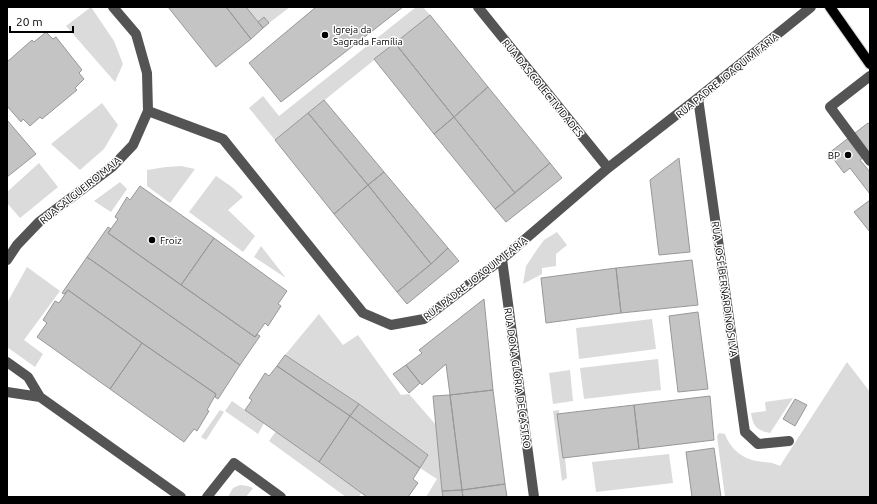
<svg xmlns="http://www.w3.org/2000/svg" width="877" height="504" font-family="Ubuntu,sans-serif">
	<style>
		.green { fill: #dbdbdb }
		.building { fill: #c4c4c4; stroke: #989898 }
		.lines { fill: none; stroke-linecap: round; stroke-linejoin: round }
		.major-casing { stroke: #dbdbdb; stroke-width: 12 }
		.minor { stroke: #545454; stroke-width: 10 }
		.major { stroke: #000; stroke-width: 10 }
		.poi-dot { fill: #000; stroke: #fff; stroke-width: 1.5 }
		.labels { text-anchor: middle; stroke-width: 3; stroke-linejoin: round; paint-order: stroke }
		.poi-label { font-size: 10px; fill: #000; stroke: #fff; text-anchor: start }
		.street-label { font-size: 10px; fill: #000; stroke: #fff }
	</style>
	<rect width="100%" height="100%" fill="#fff"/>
	<path class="green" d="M91,7L114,41L123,64L115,82L66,26Z
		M246,7H290L269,23L264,17L258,22Z
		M416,7H423L430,15L275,140L249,108L263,96L279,116Z
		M102,103L118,125L104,149L80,170L51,144Z
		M39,163L58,187L20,218L7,203V192Z
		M181,166L195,169L170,203L147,186V170L166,167Z
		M216,176L232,187L243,197L228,210L255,236L243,252L189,212Z
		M120,182L127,189L111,212L94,201Z
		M557,232L567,245L556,254V266L542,268V274L523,284L526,266L536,251L544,240Z
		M261,246L286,278L254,257Z
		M27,267L60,291L24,340L43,354L35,367L7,347V303Z
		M319,314L343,345L358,335L401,395L409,394L436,425L443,497H426L437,479L420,468L428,455L359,404L285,355Z
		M652,319L656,349L579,359L576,328Z
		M658,359L661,390L584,399L580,368Z
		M847,362L870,392V497H725L717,436L719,433L725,434C729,446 739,456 752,460C763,463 769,461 780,466Z
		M570,370L573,401L553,404L549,373Z
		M793,398L770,433C757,430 753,427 751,413L766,411L765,402Z
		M232,401L264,423L258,434L225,411Z
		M220,410L224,412L206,440L201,437Z
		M559,410V414H558L563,458H565L567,478L562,481L553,411Z
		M276,431L361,493L359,497H346L269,441Z
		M669,454L673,483L596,492L592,462Z
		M240,485L248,486L253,488L246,497H228L233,488Z"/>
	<path class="building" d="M168,7H226L251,39L216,67Z
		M226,7H246L263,28L251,39Z
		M316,7H403L281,102L249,63Z
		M430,15L488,87L454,117L395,43Z
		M264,17L269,23L263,28L258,22Z
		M46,32L53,39L56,37L82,70L79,73L84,79L75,88L77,90L42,119L40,117L30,126L23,119L21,122L7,106V62L32,40L34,42Z
		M395,43L454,117L434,134L374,59Z
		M488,87L550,163L515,193L454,117Z
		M324,100L384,172L368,185L308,113Z
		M308,113L368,185L334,214L275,140Z
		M454,117L515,193L495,209L434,134Z
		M7,120L36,154L7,177Z
		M868,123L870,125V152L860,160L870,172V194L850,168L844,173L829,153Z
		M679,158L690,252L659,255L650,180Z
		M550,163L562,178L506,222L495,209Z
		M384,172L448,248L431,264L368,185Z
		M368,185L431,264L397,292L334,214Z
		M140,186L214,238L181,285L108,233L118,219L115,217L127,197L130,200Z
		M870,200V232L854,212Z
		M108,227L111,229L108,233L255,337L257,334L260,336L240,365L87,257Z
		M214,238L287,291L278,304L281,306L268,326L265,323L255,337L181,285Z
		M448,248L459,261L407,304L397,292L431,264Z
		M87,257L240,365L218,399L215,397L216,394L142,343L68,290L64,294L62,293Z
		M692,260L698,305L621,313L616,268Z
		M616,268L621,313L546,323L541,278Z
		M68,290L142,343L110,389L37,337L47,323L43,320L55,301L59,303Z
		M484,299L493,390L450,395L446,364L422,385L406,365L422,353L419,350Z
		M698,312L708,389L678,392L669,316Z
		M142,343L216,394L207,410L209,411L197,431L194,429L184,442L110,389Z
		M285,355L359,404L350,416L277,366Z
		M406,365L420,383L409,393L393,374Z
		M277,366L350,416L319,462L245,410L252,400L249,398L265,373L269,376Z
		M493,390L505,484L462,490L450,395Z
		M450,395L462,490L442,491L433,396Z
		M710,396L714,440L639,449L634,405Z
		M795,399L807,405L795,426L783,419Z
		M359,404L428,455L420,468L350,416Z
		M634,405L639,449L563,458L557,414Z
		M350,416L420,468L413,479L418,483L408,497H367L319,462Z
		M714,448L721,497H692L686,452Z
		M505,484L507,497H463L462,490Z
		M462,490L463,497H443L442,491Z"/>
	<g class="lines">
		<defs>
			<path id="major" d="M830,7L870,64"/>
		</defs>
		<use href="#major" class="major-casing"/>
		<path class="minor" d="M478,7L608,168
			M870,76L830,107L870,161
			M698,98L745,432L758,444L789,441
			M148,111L223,139L363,313L391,325L424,319L502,259L608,168L698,98L811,7
			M502,259L534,497
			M7,260L17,245L39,222L112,167L133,145L148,111L147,73L136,34L113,7
			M7,362L28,377L40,397L181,497
			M7,392L40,397
			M207,497L234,463L281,497"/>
		<use href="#major" class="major"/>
	</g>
	<g class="poi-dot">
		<circle cx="325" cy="35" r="4"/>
		<circle cx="848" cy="155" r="4"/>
		<circle cx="152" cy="240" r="4"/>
	</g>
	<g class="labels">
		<g class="poi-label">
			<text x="333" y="33">Igreja da<tspan x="333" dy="12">Sagrada Família</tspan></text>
			<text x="840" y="159" text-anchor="end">BP</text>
			<text x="160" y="244">Froiz</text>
		</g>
		<g class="street-label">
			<text transform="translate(727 75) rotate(-39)" y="4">RUA PADRE JOAQUIM FARIA</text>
			<text transform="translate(543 88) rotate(51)" y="4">RUA DAS COLECTIVIDADES</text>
			<text transform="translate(80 190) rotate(-39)" y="4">RUA SALGUEIRO MAIA</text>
			<text transform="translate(475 278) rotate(-38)" y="4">RUA PADRE JOAQUIM FARIA</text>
			<text transform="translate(725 289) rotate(82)" y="4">RUA JOSÉ BERNARDINO SILVA</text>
			<text transform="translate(518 378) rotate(82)" y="4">RUA DONA GLÓRIA DE CASTRO</text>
		</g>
	</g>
	<rect width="877" height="504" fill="none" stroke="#000000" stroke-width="16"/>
	<path d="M10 26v6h63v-6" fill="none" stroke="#000000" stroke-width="2"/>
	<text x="16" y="26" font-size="12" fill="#000000" stroke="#ffffff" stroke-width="3" paint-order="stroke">20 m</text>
</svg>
